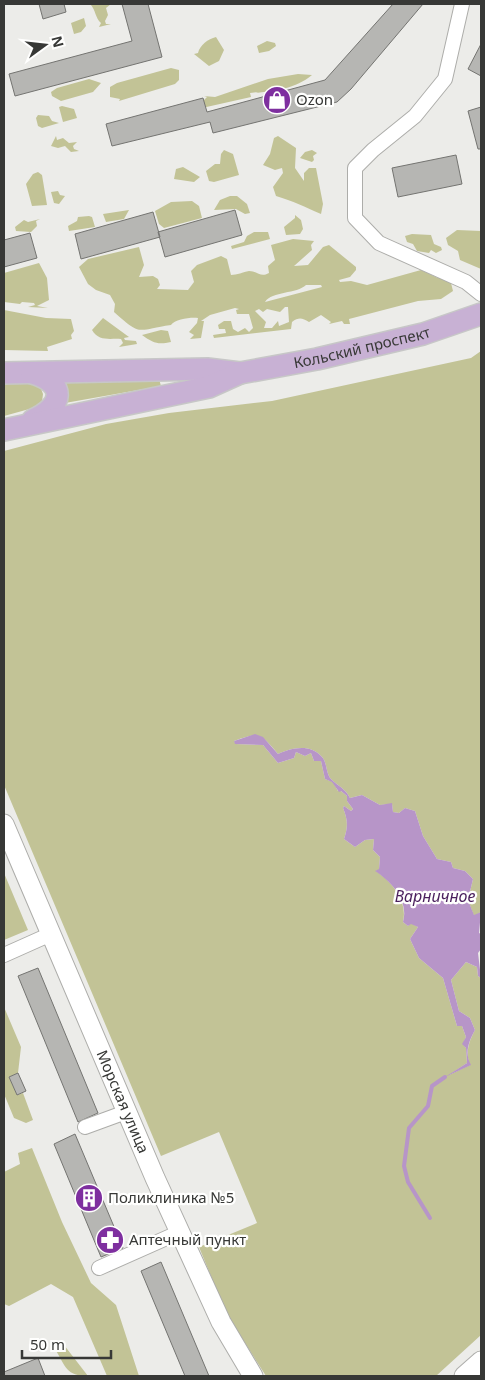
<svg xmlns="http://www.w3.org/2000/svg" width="485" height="1380" font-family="'Noto Sans',sans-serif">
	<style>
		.green { fill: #c2c396; fill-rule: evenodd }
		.water { fill: #b795c8 }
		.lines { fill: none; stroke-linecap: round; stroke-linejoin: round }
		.stream { stroke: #b795c8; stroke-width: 4 }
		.building { fill: #b6b6b3; stroke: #747471 }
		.street-casing { stroke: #adadaa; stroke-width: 16 }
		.secondary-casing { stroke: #adadaa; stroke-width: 21 }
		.primary-casing { stroke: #c7c7c7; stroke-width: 24 }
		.street { stroke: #fff; stroke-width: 14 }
		.secondary { stroke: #fff; stroke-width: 19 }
		.primary { stroke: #c8b1d4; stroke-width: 21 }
		.labels { text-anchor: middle; stroke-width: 4.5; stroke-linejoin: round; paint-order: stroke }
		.poi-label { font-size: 15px; fill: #373836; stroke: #fffffe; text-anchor: start }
		.street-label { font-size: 15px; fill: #373836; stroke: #fffffe }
		.water-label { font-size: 16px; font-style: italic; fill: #4a1f5d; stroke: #fffffe }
	</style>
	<rect width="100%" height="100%" fill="#ecece9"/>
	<path class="green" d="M90,4H111L106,8L108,15L105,21L106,24H111L99,27L101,23C95,18 96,10 90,4Z
		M84,18L86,26L81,32L74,34L71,23Z
		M216,37L224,50L219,61L209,66L194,54L198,53C200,45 208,39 216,37Z
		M267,41L275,43L276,46L269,51L259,53L257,46Z
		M171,68L179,70V80L175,84L119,101L120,99L110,97V87L117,83Z
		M298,74L312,75C295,89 277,90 256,93L258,92L250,93L251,97L202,108L201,103L207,97L204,96L215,97L268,79Z
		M89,79L101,83L93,92L61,101L52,96L51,92L57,88Z
		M62,106L74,109L77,118L63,122L59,107Z
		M38,115L49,116L52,121L59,123L42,128L38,126L36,118Z
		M56,136L57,140L63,138L69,143L77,142L73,146L74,149L79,151L71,152L65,146L58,148L51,146Z
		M278,136L296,148L295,168L304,181V173L309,168H316L323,204L321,214C305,207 293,201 276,196L273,187L283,173L282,168L275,170L263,165L270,154L274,138Z
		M224,150L233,154L239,175L214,182L209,181L206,171L215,164H220L221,154Z
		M312,150L317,153L313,156L314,160L312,162L300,158L305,152Z
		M183,167L200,177L194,182L174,179L176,169Z
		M38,172L42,175L47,205L32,206L26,184L33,174Z
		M58,191L60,195L65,196L59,204L54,203L51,192Z
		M230,196H237L247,204L250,213L245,214L236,209L214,210L220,200Z
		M192,201L199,206L202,218L164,228L159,224L155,211L171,202Z
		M129,210L124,219L106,222L103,214Z
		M295,215L301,220L303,229L300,234L286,235L284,227L295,218Z
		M89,216L92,217L95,227L69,231L68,226L77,221L78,217Z
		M40,219L36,221L37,226L31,232L16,231L15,227L24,220L28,222Z
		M457,230L481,231V269L460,260L458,251L448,245L446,238Z
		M254,232H268L270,239L232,249L231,246L244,242L247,236Z
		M412,234L431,235L434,244L441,247L442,250L436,253L431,250L429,253L417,251L413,244L407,242L405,236Z
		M293,239L314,241L311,245L312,250L294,266L308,265L323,247L329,245L356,267V270L350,277L339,280L340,282L351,281L367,285L421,270L438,278L450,279L453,291L441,299L418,301L349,319L350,324H344L342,321L329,324L331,322L321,315L309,322C302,318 299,317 292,322L291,329L214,338L213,335L226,333L225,329H219L218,325L224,321H231L233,329L238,332L245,328L249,332L253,328L249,314H237L236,310L239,309L235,308L210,315L201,321H204L201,338L190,339L194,335L189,332L197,323L198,318C191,317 175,319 171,325C136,330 142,337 114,312L115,304L110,295L96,290L88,284L79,267L88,259L139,247L144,265L139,277L153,276L158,279L160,285L157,289L188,290L194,282L191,271L197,265L221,256L227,259L231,275C237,275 243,272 249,271C258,271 260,278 269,273L268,266L275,260L271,245ZM306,285H321L322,287L265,302C272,291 297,294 306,285ZM285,307H288L289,322L279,326L278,321L272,328H264L266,322L255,311L259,309L263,312L267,309L280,312Z
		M39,263L47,278L49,300L37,306L48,308L28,307L35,305L34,303L22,302L20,304L4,302V273Z
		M4,310L46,318L71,319L74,331L71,335L72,339L47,347L48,351L4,350Z
		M103,318L129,337L124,338L125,340L136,341L137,344L119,347L123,343L121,339C110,338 99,342 92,330Z
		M161,330L168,331L171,342C158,345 153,343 142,335Z
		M481,351V912L474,916L468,900L473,879L465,871L453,868L451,862L437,859L423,836L415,811L405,808L399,813L393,812L392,804L380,805L362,795L350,798C346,789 338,786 331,779C326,774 327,762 322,757C310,743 291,748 278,754C260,733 260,732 234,741L236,744L263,745L278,763L294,758L296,752L305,756L311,753L314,761H321L325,779L333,782L338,791H341L347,796V801L353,809L351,811L344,806L343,808C348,820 348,827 344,839L355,847L365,840L374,839L373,850L380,857L379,870L376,871C392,882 408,901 403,922L408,926L411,923L418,927L410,939L419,958L443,978L457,1026H462L466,1037L463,1044L466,1048L467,1063L449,1075L470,1065C465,1053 469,1041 475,1030L470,1018L459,1011L451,980L466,962L477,967L478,976L481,978V1335L436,1376H266L227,1315L199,1247L257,1223L219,1132L161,1156L4,785V451L106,424L169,413L272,401L471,358Z
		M63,379H159L161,386L65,403L68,389Z
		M23,381L40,386L43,394L42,402L33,408L4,416V383Z
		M4,873L28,930L4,940Z
		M4,1007L21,1047L18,1073L9,1077L17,1095L23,1093L33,1120L26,1123L14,1118L4,1094Z
		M32,1148L62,1222L91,1283L116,1305L139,1376H107L73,1297L51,1284L9,1306L4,1304V1172L20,1164L18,1153Z
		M64,1345L88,1376C66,1376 66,1367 55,1349Z"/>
	<path class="water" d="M255,734L263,737L278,754C291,748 310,743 322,757C327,762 326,774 331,779C338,786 346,789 350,798L362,795L380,805L392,803L393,812L399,813L405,808L415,811L423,836L437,859L451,862L453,868L465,871L473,879L468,900L474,915L481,912L479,933L481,934V949L478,953L481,978L478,976L477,967L466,962L451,980L459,1011L470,1018L475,1030C469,1041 464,1053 471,1065L445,1077L467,1063L466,1048L462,1044L466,1037L462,1026H457L443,978L419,958L410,939L418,927L411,924L408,926L403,922C409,901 392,882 375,871L379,869L380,857L373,850L374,839L365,840L355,847L344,839C348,827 348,820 343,808L344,806L351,811L353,809L347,801V796L341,791L339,792L332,782L325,779L321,761H314L311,753L305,756L296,752L294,758L278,763L263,745L235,744L234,741Z"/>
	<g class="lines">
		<path class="stream" d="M430,1218L408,1182L404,1166L409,1128L428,1106L432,1086L445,1077"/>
	</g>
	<path class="building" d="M39,4H64L66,12L43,19Z
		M122,4H148L162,57L15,96L9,74L132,41Z
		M393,4H423L351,89L337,102L213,133L210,122L112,146L106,124L203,98L207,112L325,80Z
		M481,44V76L468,69Z
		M481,107V149H478L468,111Z
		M456,155L462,184L398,197L392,168Z
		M235,210L242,235L165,257L158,232Z
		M153,212L160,237L81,259L75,234Z
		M30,233L37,258L4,267V240Z
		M38,968L98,1113L78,1122L18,976Z
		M18,1073L26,1091L17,1095L9,1077Z
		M75,1134L123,1248L101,1257L54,1144Z
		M161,1262L209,1376H185L141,1271Z
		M38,1358L45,1376H4V1372Z"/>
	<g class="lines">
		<defs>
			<path id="street" d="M462,4L445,79L415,116L373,150L355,168V218L379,243L466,282L481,294
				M4,955L51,934
				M85,1127L126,1112
				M99,1268L180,1232"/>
			<g id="secondary">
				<path id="s1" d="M4,824L155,1178L221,1322L253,1376"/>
				<path d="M464,1376L481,1361"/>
			</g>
			<g id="primary">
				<path d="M4,373L207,369L240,373"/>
				<path d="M32,373C67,383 64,406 33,420"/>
				<path id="s2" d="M4,430L209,387L240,373L317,359L423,334L481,314"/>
			</g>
		</defs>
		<use href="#street" class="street-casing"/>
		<use href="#secondary" class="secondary-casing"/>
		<use href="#primary" class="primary-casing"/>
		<use href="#street" class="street"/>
		<use href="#secondary" class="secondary"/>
		<use href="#primary" class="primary"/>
	</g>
	<defs>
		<symbol id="shop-disc" viewBox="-11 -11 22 22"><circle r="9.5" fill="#7e2f9f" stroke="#fffffe"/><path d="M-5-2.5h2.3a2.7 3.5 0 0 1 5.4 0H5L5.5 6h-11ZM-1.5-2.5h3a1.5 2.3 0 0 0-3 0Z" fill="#fff"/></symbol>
		<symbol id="building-disc" viewBox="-11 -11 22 22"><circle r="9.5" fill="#7e2f9f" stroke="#fffffe"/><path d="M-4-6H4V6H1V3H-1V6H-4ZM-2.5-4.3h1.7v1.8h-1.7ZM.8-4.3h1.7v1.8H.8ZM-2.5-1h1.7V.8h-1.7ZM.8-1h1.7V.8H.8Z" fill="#fff"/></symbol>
		<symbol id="pharmacy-disc" viewBox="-11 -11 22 22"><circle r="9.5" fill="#7e2f9f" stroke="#fffffe"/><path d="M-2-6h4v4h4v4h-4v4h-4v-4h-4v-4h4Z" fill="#fff"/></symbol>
	</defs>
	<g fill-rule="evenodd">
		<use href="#shop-disc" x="261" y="84" width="32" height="32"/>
		<use href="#building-disc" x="73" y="1182" width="32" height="32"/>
		<use href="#pharmacy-disc" x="94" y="1224" width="32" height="32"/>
	</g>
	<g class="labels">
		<g class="poi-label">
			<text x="296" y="105">Ozon</text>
			<text x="108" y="1203">Поликлиника №5</text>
			<text x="129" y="1245">Аптечный пункт</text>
		</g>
		<g class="street-label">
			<text dy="5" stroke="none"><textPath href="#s2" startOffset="368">Кольский проспект</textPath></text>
			<text dy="5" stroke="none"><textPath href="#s1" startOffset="302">Морская улица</textPath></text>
		</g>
		<g class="water-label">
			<text x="435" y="902">Варничное</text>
		</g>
	</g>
	<rect width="485" height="1380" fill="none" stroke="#373836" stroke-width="10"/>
	<g transform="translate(45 45) rotate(75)" stroke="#fffffe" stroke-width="4" paint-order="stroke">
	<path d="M0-4L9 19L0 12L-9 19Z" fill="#373836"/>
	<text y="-8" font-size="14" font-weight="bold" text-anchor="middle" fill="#373836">N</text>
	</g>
	<path d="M22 1350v8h89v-8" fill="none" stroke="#373836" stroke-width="2.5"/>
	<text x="30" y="1350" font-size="15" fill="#373836" stroke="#fffffe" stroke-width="4" paint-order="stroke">50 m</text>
</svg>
